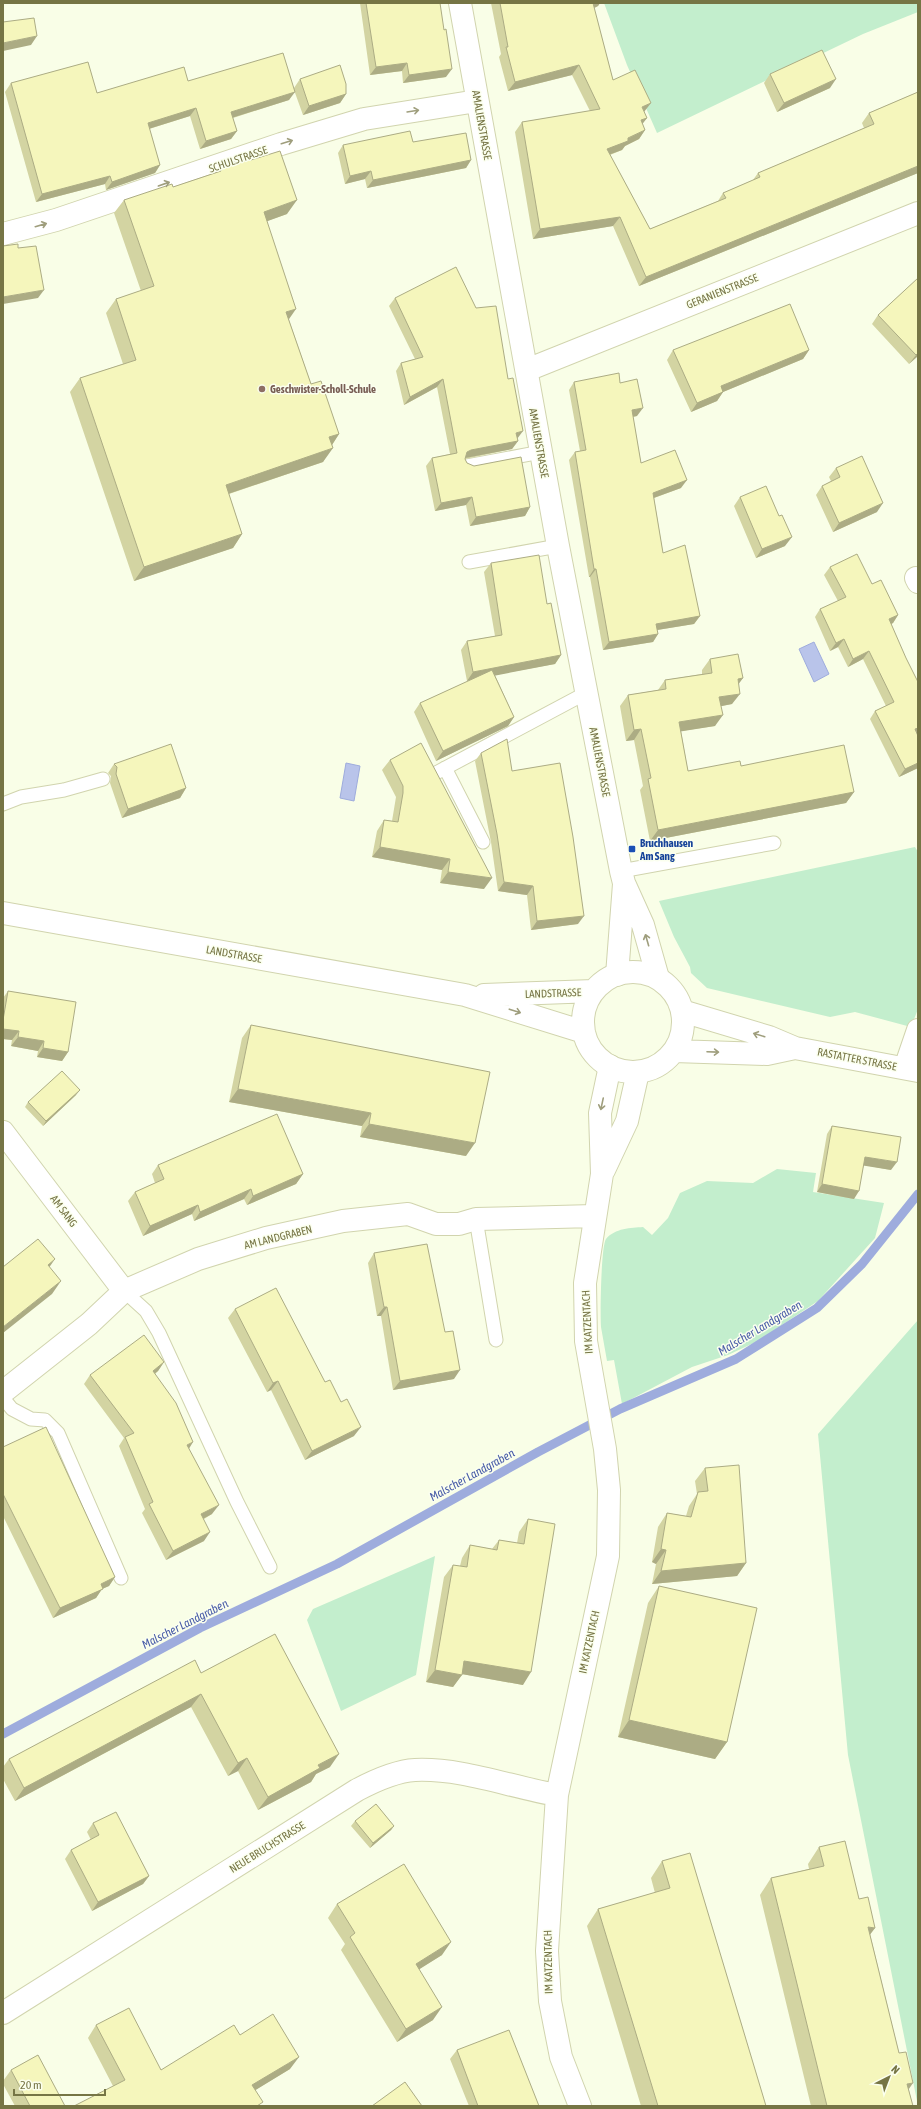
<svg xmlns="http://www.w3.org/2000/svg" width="921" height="2109" font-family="'Asap Condensed',sans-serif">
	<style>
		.green { fill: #c3eecd }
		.water { fill: #b9c4ea; stroke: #9eacdd }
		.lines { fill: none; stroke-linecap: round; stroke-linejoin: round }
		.stream { stroke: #9eacdd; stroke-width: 9 }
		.service-casing { stroke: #d1d4ae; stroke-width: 15 }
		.minor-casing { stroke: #d1d4ae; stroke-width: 24 }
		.tertiary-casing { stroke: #d1d4ae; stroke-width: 24 }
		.service { stroke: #fff; stroke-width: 13 }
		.minor { stroke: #fff; stroke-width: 22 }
		.tertiary { stroke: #fff; stroke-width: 22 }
		.wall { fill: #d3d4a2 }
		.shaded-wall { fill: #acac84 }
		.building { fill: #f5f6bc; stroke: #acac84 }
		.oneway { stroke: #9f9e7d }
		.education-dot { fill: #8d6e63; stroke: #fbffef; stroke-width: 1.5 }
		.transit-dot { fill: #1a4fb4; stroke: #fbffef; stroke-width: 1.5 }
		.labels { text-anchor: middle; stroke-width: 3; stroke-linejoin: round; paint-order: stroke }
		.street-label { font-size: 11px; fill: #767545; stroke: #fbffef }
		.education-label { font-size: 11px; font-weight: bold; fill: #785e54; stroke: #fbffef; text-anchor: start }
		.transit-label { font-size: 11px; font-weight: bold; fill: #164399; stroke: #fbffef; text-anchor: start }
		.water-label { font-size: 12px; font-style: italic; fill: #475ba7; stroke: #fbffef }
	</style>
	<rect width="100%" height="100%" fill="#f9fee7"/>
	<path class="green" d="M604,3H918V12L863,34L657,133L627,65Z
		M915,847L918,852V1009L911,1027L855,1012L830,1017L707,988L691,973L690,967L674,937L659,901Z
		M777,1169L816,1173L813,1192L884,1203L875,1238L818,1301L758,1341L728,1355L692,1367L622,1404L614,1360L607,1361C605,1350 603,1338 601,1327C600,1315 601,1246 606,1239C615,1228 631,1228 643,1227L652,1235L668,1218L680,1193L707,1181L753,1183Z
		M918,1320V2106L848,1755L818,1434Z
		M435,1556L416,1675L341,1711L307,1620L313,1609Z"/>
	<path class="water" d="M814,642L829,674L814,682L799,649Z
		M346,763L360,766L354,801L340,798Z"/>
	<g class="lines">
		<path class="stream" d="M3,1734L200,1628L337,1564L538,1452L620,1409L736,1359L817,1308L862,1264L918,1194"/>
		<defs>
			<path id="service" d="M467,466L541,452
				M469,562L558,546
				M445,768L483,842
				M436,773L586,693
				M3,804L21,797L64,790L103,779
				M621,871L774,843
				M476,1219L496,1340
				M124,1291L146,1311L159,1333L237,1502L270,1567
				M3,1398L12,1409L31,1419L45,1420L58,1433L121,1578"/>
			<path id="minor" d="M460,3L558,546L621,871L624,883L643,925L658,978
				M3,234L56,220L281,144L364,119L477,101
				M527,370L918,213
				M916,578L918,582
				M617,975L624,884
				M905,1068L918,1030
				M3,1132L124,1291
				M604,1170L627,1121L638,1072
				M3,1392L89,1324L124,1291L198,1259L266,1238L343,1221L408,1214L436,1224H459L476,1219L594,1216
				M3,2013L357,1790C374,1781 396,1771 415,1770C463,1768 510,1787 557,1795
				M580,2106L561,2057L550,2001L547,1951L557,1795L608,1556L609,1490L605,1449L586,1341L585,1283L602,1174L600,1113L610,1066"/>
			<path id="tertiary" d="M3,913L465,995L584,1032
				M583 1022a50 50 0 1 1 100 0a50 50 0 1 1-100 0Z
				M484,995L594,991
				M682,1011L769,1037L795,1048L918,1071
				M674,1051L767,1054L795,1048"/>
		</defs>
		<use href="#service" class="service-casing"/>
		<use href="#minor" class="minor-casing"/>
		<use href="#tertiary" class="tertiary-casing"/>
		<use href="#service" class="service"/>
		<use href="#minor" class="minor"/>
		<use href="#tertiary" class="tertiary"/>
	</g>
	<path class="wall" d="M360,3H440L446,77L403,83L402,71L370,75Z
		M491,3H600L598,6L594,8L613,80L644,112L647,118L642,124L645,130L639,139L625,146L622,150L610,155L650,229L718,201L723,193L753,180L758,173L864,128L862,123L869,113L918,92V173L639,286L613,226L533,239L515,132L522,122L590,111L572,75L508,91L499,57L501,54Z
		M770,74L830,88L777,112L764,83Z
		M300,79L346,94L340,103L303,115L294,90L289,100L233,118L237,131L231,139L200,149L190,116L149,129L160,165L155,173L106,190L105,184L36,202L5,92L11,83L97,93L188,81L294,88Z
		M413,142L471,160L466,168L367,188L365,179L345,184L338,153L343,145Z
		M251,160L287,214L267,221L289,320L311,384L339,434L332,445L323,462L229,494L242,534L233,548L134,581L70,392L80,378L123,364L106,313L116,299L141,291L114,213L124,200L173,187L217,172L220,167Z
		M918,278V356L909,364L872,324L878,315Z
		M395,298L517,439L518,441L512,449L465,459L467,463L530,507L525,516L470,526L466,505L435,511L426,466L432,458L450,454L437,387L404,405L396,371L401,363L415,359L389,306Z
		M673,350H809L803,359L723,392L717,401L691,412L667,360Z
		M574,382L620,383L637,416L633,417L641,463L681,488L654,498L663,553L700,616L694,624L657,630L658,634L653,642L603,650L590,577H589L569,460L575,452L580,451L569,390Z
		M836,468L877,512L833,532L816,495L822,486L831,481L829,477Z
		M740,497L785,546L756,558L734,506Z
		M491,563L547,604L561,655L555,664L495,675L514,717L508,726L436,761L414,712L420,703L471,680L467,681L461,650L467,641L495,636L484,572Z
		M830,567L872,584L898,615L893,623L891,624L918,736V768L899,777L870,719L875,711L886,706L863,659L848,667L838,647L830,651L815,617L820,609L838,601L824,575Z
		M710,659L743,678L738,684L732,704L721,706L715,726L681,731L688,771L741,766L854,792L846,803L650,841L640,790L643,786L634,740L626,741L620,706L628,695L658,690L665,680L702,674V670Z
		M481,753L512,771L578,924L531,930L527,895L498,891L491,842L475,761Z
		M390,760L484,889L440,883L442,870L372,857L377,831L384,820L392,821L396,797L382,770Z
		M114,764L186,788L180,798L122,818L110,783L111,776L108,773Z
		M8,991L68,1052L62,1061L37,1057L38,1051L11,1046L12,1040L3,1039V998Z
		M251,1025L466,1156L360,1137L362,1126L229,1102L242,1038Z
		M76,1095L43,1126L25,1107L28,1102Z
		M832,1126L891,1170L864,1165L854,1199L817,1192L827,1134Z
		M158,1165L303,1174L296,1184L247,1205L244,1199L194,1221L192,1214L143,1236L128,1201L135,1192L155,1183L152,1174Z
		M374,1253L454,1379L393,1390L381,1316H377L368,1263Z
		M235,1309L325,1382L354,1436L305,1460L271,1390L267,1392L228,1318Z
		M164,1362L158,1371L155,1374L189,1449L212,1514L204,1519V1541L166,1560L142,1513L145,1509L119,1446L124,1438L84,1384L90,1375Z
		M3,1447L115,1577L109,1586L102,1589L96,1598L53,1618L3,1516Z
		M705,1468L746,1563L737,1576L652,1584L656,1564L652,1562L658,1527L667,1513L686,1516L689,1506L697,1494L695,1481Z
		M528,1519L523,1685L462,1674L453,1687L426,1682L444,1577L453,1565L460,1566L462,1558L470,1545L492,1549L499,1540L517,1543L519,1532Z
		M659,1586L727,1742L715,1759L618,1737L648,1603Z
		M201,1673L330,1767L316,1774L311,1782L258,1810L238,1771L228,1776L191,1707L15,1801L3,1779V1767L9,1759Z
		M355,1821L394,1826L391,1830L370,1848L351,1826Z
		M93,1823L149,1876L143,1884L92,1911L65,1859L71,1850L91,1840L87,1832Z
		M819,1847L859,1899L875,1928L870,1934L899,2053L913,2106H811L760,1895L771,1878L809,1869L808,1864Z
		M662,1861L766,2106H641L587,1926L598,1909L655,1893L651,1878Z
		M337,1904L442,1955L419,1969L433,2020L397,2042L341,1950L345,1944L328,1918Z
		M96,2025L161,2070L240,2035L290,2069L255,2090L113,2086L88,2038Z
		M457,2050L539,2106H469L450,2059Z
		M11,2070L65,2106H15L3,2084V2081Z"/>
	<path class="shaded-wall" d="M592,3H600L598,6L586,12Z
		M37,36L31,45L3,51V43Z
		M407,63L402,71L370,75L376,67Z
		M579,65L572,75L508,91L515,82Z
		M452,69L446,77L403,83L409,75Z
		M836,79L830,88L777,112L784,103Z
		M295,92L289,100L225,120L231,112Z
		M346,94L340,103L303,115L309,106Z
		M651,103L644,112L642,107Z
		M196,108L190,116L142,131L148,123Z
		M647,118L640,127L641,120Z
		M645,130L639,139L625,146L622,150L600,158L607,149Z
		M237,131L231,139L200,149L206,141Z
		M471,160L466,168L367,188L373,180Z
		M160,165L155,173L106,190L112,182Z
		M918,166V173L639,286L646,277Z
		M371,171L365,179L345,184L350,176Z
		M110,176L105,184L36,202L42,194Z
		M297,200L287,214L254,226L264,212Z
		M620,217L613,226L533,239L540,229Z
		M44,290L38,298L3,304V297Z
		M296,309L287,322L286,312Z
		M809,350L803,359L723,392L717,401L691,412L697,403L721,386Z
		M918,353V356L909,364L916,355Z
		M443,379L437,387L404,405L410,397Z
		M643,408L637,416L626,418L632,410Z
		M523,431L517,439L516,433Z
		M339,434L330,448L329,437Z
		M518,441L512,449L465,458L467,452L471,450Z
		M333,448L323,462L216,498L226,485Z
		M687,480L681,488L648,500L653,493Z
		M472,497L466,505L435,511L441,503Z
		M883,503L877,512L833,532L839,523Z
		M530,507L525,516L470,526L476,517Z
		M242,534L233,548L134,581L144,567Z
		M792,537L785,546L756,558L762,549Z
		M594,569H596L590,577H589Z
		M898,615L893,623L884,628L889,619Z
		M700,616L694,624L651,631L656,624Z
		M658,634L653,642L603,650L609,642Z
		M844,639L838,647L830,651L836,643Z
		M869,651L863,659L848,667L853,659Z
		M561,655L555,664L467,681L473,672Z
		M743,678L735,689L738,679Z
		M740,694L732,704L712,708L719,697Z
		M723,715L715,726L671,733L679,722Z
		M514,717L508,726L436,761L443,751Z
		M918,728V733L909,737L915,729Z
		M641,729L634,740L626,741L634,730Z
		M918,763V768L899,777L905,769Z
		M186,788L180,798L122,818L128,809Z
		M854,792L846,803L650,841L658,830Z
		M380,847L450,859L442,870L372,857Z
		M448,872L492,878L484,889L440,883Z
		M504,882L533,886L527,895L498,891Z
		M584,916L578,924L531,930L537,921Z
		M3,1029L19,1031L12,1040L3,1039Z
		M18,1037L44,1041L38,1051L11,1046Z
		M43,1048L68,1052L62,1061L37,1057Z
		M238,1089L371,1113L362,1126L229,1102Z
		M80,1090L76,1095L43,1126L46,1121Z
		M369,1124L475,1143L466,1156L360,1137Z
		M865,1157L897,1162L891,1170L860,1165Z
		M303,1174L296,1184L247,1205L253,1196Z
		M822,1184L859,1191L854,1199L817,1192Z
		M251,1189L244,1199L194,1221L200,1212Z
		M198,1205L192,1214L143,1236L150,1226Z
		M55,1259L46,1272L48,1265Z
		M61,1281L52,1294L3,1333V1327Z
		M384,1307H387L381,1316H377Z
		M164,1362L158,1371L146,1380L153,1371Z
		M460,1370L454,1379L393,1390L400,1381Z
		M278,1381L271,1390L267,1392L273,1383Z
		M361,1427L354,1436L305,1460L312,1451Z
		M193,1442L187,1452V1445Z
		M219,1505L212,1514L195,1523L201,1514Z
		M210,1532L204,1541L166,1560L173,1551Z
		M661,1549L666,1550L656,1564L652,1562Z
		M746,1563L737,1576L652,1584L661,1571Z
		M115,1577L109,1586L102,1589L96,1598L53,1618L60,1608L101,1584Z
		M464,1661L531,1672L523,1685L456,1673Z
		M435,1670L462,1675L453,1687L426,1682Z
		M201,1694L191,1707L15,1801L24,1788Z
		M629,1720L727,1742L715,1759L618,1737Z
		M339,1754L330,1767L316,1774L311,1782L258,1810L268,1797L318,1765Z
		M247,1758L238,1771L228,1776L238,1763Z
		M394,1826L391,1830L370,1848L373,1843Z
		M149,1876L143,1884L92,1911L98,1902Z
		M868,1927L875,1928L863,1944Z
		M451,1942L442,1955L407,1977L416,1964Z
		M442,2007L433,2020L397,2042L406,2029Z
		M299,2057L290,2069L244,2097L252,2085Z
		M913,2083L902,2099L907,2084Z"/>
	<path class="building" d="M366,3H440L444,30L446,29L452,69L409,75L407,63L376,67Z
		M500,3H593L613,80L635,70L651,103L642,107L647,118L641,120L645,130L628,138V141L607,149L650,229L726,198L723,193L760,177L758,173L874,124L869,113L918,92V166L646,277L620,217L540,229L522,122L600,109L579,65L515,82L506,47H508Z
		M34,18L37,36L3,43V22Z
		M822,50L836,79L784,103L770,74Z
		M283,53L295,92L231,112L237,131L206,141L196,108L148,123L160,165L112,182L110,176L42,194L11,83L88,62L97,93L184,67L188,81Z
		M340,65L346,84V94L309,106L300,79Z
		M410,131L413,142L466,133L471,160L373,180L371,171L350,176L343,145Z
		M280,151L297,200L264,212L296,309L286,312L311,384L321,381L339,434L329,437L333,448L226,485L242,534L144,567L80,378L136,360L116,299L154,286L124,200L172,184L173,187L221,171L220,167L250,157L251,160Z
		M18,244V248L36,246L44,290L3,297V246Z
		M456,267L476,308L496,306L508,379L513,378L523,431L516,433L518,441L471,450L467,452L465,459L467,463L474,466L521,457L530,507L476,517L472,497L441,503L432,458L457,453L443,379L410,397L401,363L423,357L395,298Z
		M918,278V353L916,355L878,315Z
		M790,304L809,350L721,386L723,392L697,403L673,350Z
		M619,373L620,383L637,379L643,408L632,410L641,463L675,450L687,480L653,493L663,553L685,545L700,616L656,624L658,634L609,642L596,569H594L575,452L586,450L574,382Z
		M862,456L883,503L839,523L822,486L840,477L836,468Z
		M766,486L779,516L782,515L792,537L762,549L740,497Z
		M857,554L872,584L881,580L898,615L889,619L906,658L918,682V728L915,729L918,736V763L905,769L875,711L894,702L869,651L853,659L844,639L836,643L820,609L846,597L830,567Z
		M539,555L547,604L551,603L561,655L473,672L467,641L502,635L491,563Z
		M738,654L743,678L738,679L740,694L719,697L723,715L679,722L688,771L740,761L741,766L844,745L854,792L658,830L648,779L651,778L641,729L634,730L628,695L666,689L665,680L712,673L710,659Z
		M492,670L514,717L443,751L420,703Z
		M507,739L512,771L560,763L573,837L584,916L537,921L533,886L504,882L497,834L481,753Z
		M421,743L492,878L448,872L450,859L380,847L384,820L398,822L403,793V786L390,760Z
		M171,744L186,788L128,809L116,774L117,767L114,764Z
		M8,991L76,1002L68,1052L43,1048L44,1041L18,1037L19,1031L3,1029V1020Z
		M251,1025L490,1072L475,1143L369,1124L371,1113L238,1089Z
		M62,1071L80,1090L46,1121L28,1102Z
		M277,1114L303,1174L253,1196L251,1189L200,1212L198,1205L150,1226L135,1192L164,1179L158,1165Z
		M832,1126L901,1137L897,1162L865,1157L859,1191L822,1184Z
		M38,1239L55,1259L48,1265L61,1281L3,1327V1267Z
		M427,1244L445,1332L453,1331L460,1370L400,1381L387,1307H384L374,1253Z
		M276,1288L325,1382L330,1380L341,1402L347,1399L361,1427L312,1451L278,1381L273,1383L235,1309Z
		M144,1335L164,1362L153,1371L176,1403L193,1442L187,1445L219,1505L201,1514L210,1532L173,1551L149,1504L153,1502L125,1437L134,1433L90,1375Z
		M46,1427L115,1577L101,1584L103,1589L60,1608L3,1494V1447Z
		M739,1465L746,1563L661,1571L666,1550L661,1549L667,1513L691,1517L698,1492L708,1491L705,1468Z
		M528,1519L555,1524L531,1672L464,1661L462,1675L435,1670L453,1565L467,1567L470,1545L497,1550L499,1540L524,1544Z
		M659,1586L757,1608L727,1742L629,1720Z
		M275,1634L339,1754L318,1765L320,1768L268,1797L247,1758L238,1763L201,1694L24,1788L9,1759L195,1660L201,1673Z
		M376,1804L394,1826L373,1843L355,1821Z
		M116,1812L149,1876L98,1902L71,1850L99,1835L93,1823Z
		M845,1841L859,1899L868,1897L875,1928L868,1927L899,2053L906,2052L913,2083L907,2084L913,2106H827L771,1878L824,1866L819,1847Z
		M690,1853L766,2106H658L598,1909L670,1888L662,1861Z
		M404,1864L451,1942L416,1964L442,2007L406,2029L350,1937L355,1933L337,1904Z
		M129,2008L161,2070L234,2025L240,2035L273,2014L299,2057L252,2085L263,2102L257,2106H74L125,2080L96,2025Z
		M509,2030L539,2106H478L457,2050Z
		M38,2055L65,2106H30L11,2070Z
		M405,2082L422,2106H372Z"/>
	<defs><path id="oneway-shaft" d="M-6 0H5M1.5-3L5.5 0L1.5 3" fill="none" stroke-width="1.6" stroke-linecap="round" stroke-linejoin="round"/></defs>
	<g class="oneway">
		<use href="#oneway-shaft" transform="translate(413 111) rotate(-9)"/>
		<use href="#oneway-shaft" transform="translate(287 142) rotate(-17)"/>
		<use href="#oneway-shaft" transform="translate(164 184) rotate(-19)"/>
		<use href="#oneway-shaft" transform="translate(41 225) rotate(-16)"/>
		<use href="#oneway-shaft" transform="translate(647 940) rotate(-106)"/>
		<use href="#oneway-shaft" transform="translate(515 1011) rotate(18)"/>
		<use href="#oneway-shaft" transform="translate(759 1035) rotate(-163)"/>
		<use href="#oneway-shaft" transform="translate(713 1052) rotate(2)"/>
		<use href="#oneway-shaft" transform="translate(602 1104) rotate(102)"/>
	</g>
	<circle class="education-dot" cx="262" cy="389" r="4"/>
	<rect class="transit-dot" x="628" y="845" width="8" height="8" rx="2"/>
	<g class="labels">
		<g class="street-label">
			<text transform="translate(482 125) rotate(80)" y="4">AMALIENSTRASSE</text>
			<text transform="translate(238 159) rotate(-19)" y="4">SCHULSTRASSE</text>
			<text transform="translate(722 291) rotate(-22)" y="4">GERANIENSTRASSE</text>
			<text transform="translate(539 443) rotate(80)" y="4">AMALIENSTRASSE</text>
			<text transform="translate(600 762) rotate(79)" y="4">AMALIENSTRASSE</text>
			<text transform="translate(234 954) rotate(10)" y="4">LANDSTRASSE</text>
			<text transform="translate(553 993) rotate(-2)" y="4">LANDSTRASSE</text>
			<text transform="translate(857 1059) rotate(11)" y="4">RASTATTER STRASSE</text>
			<text transform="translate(64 1211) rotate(53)" y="4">AM SANG</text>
			<text transform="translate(278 1237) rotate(-14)" y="4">AM LANDGRABEN</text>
			<text transform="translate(587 1322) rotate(-93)" y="4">IM KATZENTACH</text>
			<text transform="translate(589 1642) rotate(-78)" y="4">IM KATZENTACH</text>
			<text transform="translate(267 1847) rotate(-32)" y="4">NEUE BRUCHSTRASSE</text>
			<text transform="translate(548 1962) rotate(-91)" y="4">IM KATZENTACH</text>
		</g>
		<g class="education-label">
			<text x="270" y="393">Geschwister-Scholl-Schule</text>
		</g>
		<g class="transit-label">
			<text x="640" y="847">Bruchhausen<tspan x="640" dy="13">Am Sang</tspan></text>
		</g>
		<g class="water-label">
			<text transform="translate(760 1328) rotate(-31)" y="4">Malscher Landgraben</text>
			<text transform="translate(472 1475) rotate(-29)" y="4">Malscher Landgraben</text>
			<text transform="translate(185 1624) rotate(-27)" y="4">Malscher Landgraben</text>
		</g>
	</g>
	<rect width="921" height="2109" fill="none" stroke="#767545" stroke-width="8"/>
	<g transform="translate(889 2077) rotate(42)" stroke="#fbffef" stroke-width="3" paint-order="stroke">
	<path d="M0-3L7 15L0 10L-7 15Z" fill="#767545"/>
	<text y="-6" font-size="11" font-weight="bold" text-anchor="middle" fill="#767545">N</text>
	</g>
	<path d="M14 2089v6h91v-6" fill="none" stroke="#767545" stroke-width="2"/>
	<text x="20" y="2089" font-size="12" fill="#767545" stroke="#fbffef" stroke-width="3" paint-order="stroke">20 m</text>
</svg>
